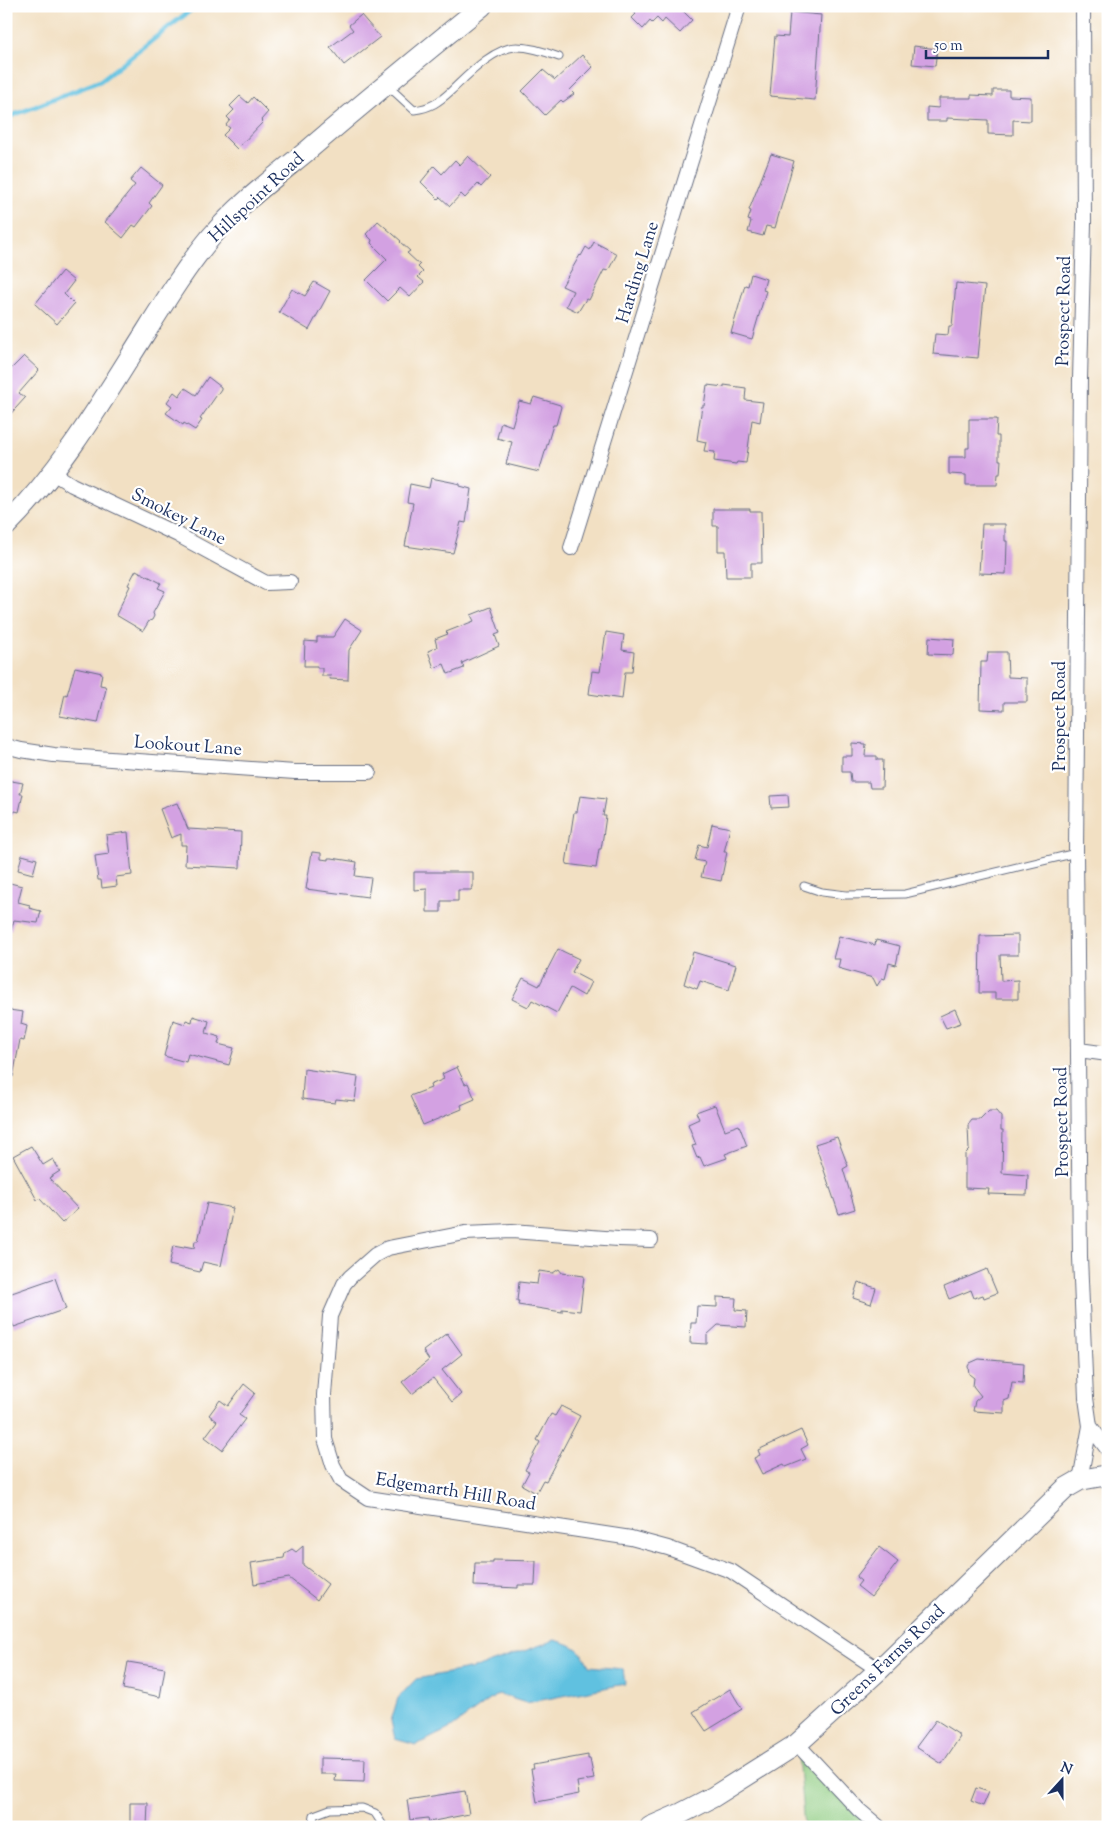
<svg xmlns="http://www.w3.org/2000/svg" width="1114" height="1833" font-family="'Sorts Mill Goudy',serif">
	<style>
		.green { fill: #8fcc81; stroke: #557e70 }
		.water { fill: #61c1e0; stroke: #3e789f }
		.lines { fill: none; stroke-linecap: round; stroke-linejoin: round }
		.stream { stroke: #61c1e0; stroke-width: 5 }
		.building { fill: #d3a1e2 }
		.lane-casing { stroke: #666d81; stroke-width: 9 }
		.street-casing { stroke: #666d81; stroke-width: 16 }
		.secondary-casing { stroke: #666d81; stroke-width: 22 }
		.lane { stroke: #fff; stroke-width: 7 }
		.street { stroke: #fff; stroke-width: 14 }
		.secondary { stroke: #fff; stroke-width: 20 }
		.labels { text-anchor: middle; stroke-width: 4.5; stroke-linejoin: round; paint-order: stroke }
		.street-label { font-size: 18px; fill: #1b2f5e; stroke: #fff }
	</style>
	<rect width="100%" height="100%" fill="#fff"/>
	<filter id="ink" filterUnits="userSpaceOnUse"><feTurbulence type="fractalNoise" baseFrequency=".02" numOctaves="2"/><feDisplacementMap in="SourceGraphic" scale="10" xChannelSelector="R" yChannelSelector="G"/><feConvolveMatrix kernelMatrix="1 2 1 2 8 2 1 2 1" color-interpolation-filters="sRGB"/></filter>
	<filter id="wash" filterUnits="userSpaceOnUse"><feTurbulence type="fractalNoise" baseFrequency=".0096" numOctaves="4" result="noise"/><feDisplacementMap in="SourceGraphic" scale="20" xChannelSelector="R" yChannelSelector="G"/><feGaussianBlur stdDeviation="1.12" result="paint"/><feColorMatrix in="noise" values="0 0 0 0 0 0 0 0 0 0 0 0 0 0 0 0 0 1.4 0 .05"/><feComposite in="paint" operator="in"/></filter>
	<g filter="url(#wash)">
		<rect width="100%" height="100%" fill="#f2e0c3"/>
		<path class="green" d="M797,1744L879,1827H804Z"/>
		<path class="water" d="M555,1640C573,1645 581,1648 589,1666L623,1669L625,1684L526,1703L498,1694L451,1728L416,1745L395,1739L391,1721L398,1698L416,1679L479,1667Z"/>
		<g class="lines">
			<path class="stream" d="M6,118L100,81L196,6"/>
		</g>
		<g id="blocks">
			<path class="building" d="M628,6H678L692,20L680,33L665,19L662,23L657,18L652,23L650,21L643,29L632,18L636,14Z
				M790,12L821,15L815,100L770,96L775,36L788,37Z
				M361,15L380,37L344,65L330,47L353,30L349,25Z
				M914,46L937,49L935,66L912,64Z
				M582,55L593,67L570,90L574,94L563,102L561,100L545,115L522,91L543,70L555,80Z
				M993,90H1009V96L1031,97V121L1013,120V135L988,134V120L947,118V121H927V107L939,108V98H971V95L993,96Z
				M240,96L248,103L253,97L268,112L261,120L263,122L237,149L223,135L230,128L226,125L230,120L227,117L234,110L230,106Z
				M771,154L794,161L775,228L766,226L763,236L748,232L751,221L748,220L751,211L749,210Z
				M468,156L490,177L481,187L478,184L465,198L461,194L450,206L440,197L438,199L421,182L434,166L442,174L455,160L460,165Z
				M141,168L162,185L149,203L152,206L136,227L133,225L123,238L105,222L135,185L130,181Z
				M378,221L401,241L400,242L410,251L407,253L420,265L418,267L423,272L418,277L424,282L410,297L400,288L387,301L366,280L387,259L371,243L372,240L366,234Z
				M594,242L617,254L608,271L604,270L589,300L586,299L578,312L566,306L573,291L562,286L580,255L581,256L586,247L590,250Z
				M62,271L74,281L64,294L74,304L57,324L35,304Z
				M751,274L766,279L763,290L766,291L752,339L731,333L745,285L748,286Z
				M314,282L330,291L309,330L279,312L292,289L305,296Z
				M956,283L985,286L978,358L933,354L935,334L948,335L949,326H952Z
				M24,356L39,370L19,393L25,398L6,419V374Z
				M208,377L221,387V389L200,419L202,420L195,430L184,423L183,425L166,413L172,406L167,402L174,392L179,396L185,388L196,395Z
				M707,385L724,387V385L746,388L745,400L763,402L760,422L752,420L746,463L737,462L736,464L714,461L715,452L704,451L706,442L697,440L702,406H704Z
				M534,397L560,405L561,407L556,425H553L539,472L506,464L512,442L497,438L501,422L512,426L519,401L531,404Z
				M969,419H997L996,436H999V460H1001L1000,474H998L997,485H966V475L949,474V457H966V448H969Z
				M431,478L451,482L460,484V486L471,489L466,523L461,522L453,553L405,546L413,503L407,502L410,484L429,488Z
				M713,509H750V511H761L762,563H751V577H726L725,551H718V526H713Z
				M982,524H1005V541H1007L1006,574L979,573Z
				M136,570L161,583L158,588L165,591L153,613L154,616L152,620L149,621L143,631L116,615L130,586L128,585Z
				M491,607L500,633L495,635L499,646L462,663L464,668L448,674L444,664L434,668L428,651L437,647L435,639L448,634L446,632L474,621L471,615Z
				M345,619L362,630L349,650L348,680L330,679L331,676H322V668H317V666H304L305,641L317,642V637H333Z
				M606,632L624,635L622,650L634,652L632,672H625L622,699L589,694L592,671L600,672Z
				M929,637L954,639L953,655L928,654Z
				M988,652H1007L1008,677L1027,678V702H1004V710L980,709L981,662H987Z
				M75,667L102,673L100,685L105,686L106,689L98,723L60,716L65,694L67,695Z
				M852,743L866,744L865,756H877V760H883L882,788H870L869,782H851L850,772H842V756H852Z
				M6,780L23,783L20,794H23L19,812L15,811L6,822Z
				M788,795L789,807L771,808L770,796Z
				M580,796L606,799L603,816H606L603,837L601,849H599L596,868L566,864L574,812H577Z
				M177,803L188,829L241,832L240,868L185,865L186,845H181V834L171,838L160,809Z
				M712,824L730,828L724,852H727L721,881L701,877L705,862L695,860L699,845L707,847Z
				M128,832L132,875L116,877L117,886L102,888L101,880H98L95,856L109,854L106,835Z
				M312,852L321,853V859L328,860V858H332L357,862L355,876L371,878L368,897L306,889Z
				M22,855L37,859L33,874L18,870Z
				M414,872H473V887L471,890H458V901H441V912H427V889L414,890Z
				M6,882L22,886L18,902L30,905L29,908L41,911L38,923L14,920L11,930L6,929Z
				M1018,935V955H1000L1001,981L1018,980V999H995V993H979L980,936Z
				M839,936L875,945L876,940L900,946L896,965L889,963L885,979L882,978L877,986L873,978L838,968L840,959H833Z
				M558,949L579,959L572,972L591,982L584,996L570,988L557,1013L532,1000L528,1007L512,999L523,978L539,986Z
				M693,952L736,965L729,990L700,981L697,989L684,984Z
				M955,1009L961,1023L946,1028L940,1016Z
				M9,1010L23,1012L21,1024L27,1026L24,1041L20,1040L13,1077L6,1076V1013H8Z
				M193,1016L209,1021L206,1033L220,1037L218,1044L234,1048L229,1065L188,1054L186,1062L164,1056L173,1020L185,1024L186,1020L192,1022Z
				M457,1067L465,1084L468,1083L475,1099L461,1105L462,1109L423,1125L410,1096L431,1088L430,1085L444,1079L442,1074Z
				M304,1069L358,1077L355,1101L336,1099L335,1103L302,1099Z
				M715,1105L725,1130L739,1125L747,1146L725,1154L727,1158L704,1166L700,1157L697,1158L692,1146L696,1145L688,1124L699,1119L696,1112Z
				M989,1111H996L1001,1117V1130H1003L1002,1173L1028,1175L1027,1195L988,1194L989,1189L965,1188V1154L969,1150L968,1125L972,1120H980Z
				M837,1137L848,1166L843,1169L855,1209L839,1214L815,1144Z
				M31,1146L43,1165L53,1159L60,1171L49,1178L78,1209L62,1223L40,1199L37,1200L13,1156Z
				M207,1203L233,1208L221,1266L203,1262L200,1272L169,1265L173,1246L184,1248V1246L194,1248L195,1241H198Z
				M559,1269L562,1273L584,1276L580,1311L562,1309V1312L518,1305L519,1301H517L519,1282L537,1284L539,1271L553,1273Z
				M987,1269L997,1293L984,1298L983,1295L974,1298L971,1290L949,1299L944,1287Z
				M55,1278L66,1309L14,1327L11,1320L9,1321L6,1313V1295Z
				M858,1282L876,1288L871,1304L853,1298Z
				M717,1297L736,1298L735,1310L747,1311L746,1327L718,1325L707,1335V1344L690,1343L691,1323H696L697,1306L717,1307Z
				M447,1333L462,1354L442,1370L461,1394L452,1402L433,1378L412,1394L402,1382L429,1360L423,1351Z
				M979,1359L1024,1363L1023,1383L1012,1382L1009,1399L1004,1401V1413L973,1411L975,1401L981,1396L973,1386L974,1378L969,1374L968,1366L970,1363Z
				M244,1384L255,1393L239,1415L245,1419L222,1450L205,1437L217,1421L209,1415L220,1400L228,1406Z
				M561,1406L580,1416L546,1481L543,1480L536,1493L522,1485L529,1472L525,1470L540,1442L537,1440L551,1414L555,1416Z
				M801,1430L808,1445L801,1449L806,1459L786,1467L784,1464L762,1474L754,1458L760,1455L758,1450Z
				M303,1546V1565L328,1584L317,1600L289,1578L254,1584L251,1563L284,1558L285,1553L292,1549L296,1552Z
				M879,1547L898,1562L871,1597L857,1586L861,1581L856,1577Z
				M493,1560L536,1561L535,1585H518V1588L474,1586L475,1563H493Z
				M128,1662L165,1668L160,1697L123,1689Z
				M730,1689L742,1709L706,1731L693,1712Z
				M936,1720L958,1734V1736L960,1737L942,1764L916,1747Z
				M588,1755V1759H590L594,1779L577,1782L579,1794L537,1802L531,1769H534L533,1765Z
				M320,1758L365,1759L364,1782L335,1781L336,1774H320Z
				M976,1788L989,1792L983,1806L971,1801Z
				M465,1791L469,1814L429,1822L428,1818L410,1820L407,1800Z
				M130,1803H148L147,1827H130Z"/>
		</g>
	</g>
	<g filter="url(#ink)">
		<use href="#blocks" fill-opacity="0" stroke="#666d81" stroke-width="1"/>
		<g class="lines">
			<defs>
				<path id="lane" d="M388,86L414,110C431,108 439,102 451,91C467,76 494,47 517,47C531,47 546,52 559,57
					M804,886L822,892L846,895L905,894L1076,853
					M312,1827L314,1815L330,1809L362,1808L375,1813L384,1827"/>
				<path id="street" d="M53,473L72,485L178,535L266,583L290,582
					M571,548L739,6
					M6,746L21,750L54,755L295,772H369
					M1079,1050L1108,1054
					M651,1240L618,1239L512,1231L465,1233L388,1248L375,1255L350,1277L344,1284L330,1316L324,1395L325,1439L333,1465L341,1480L368,1498L631,1538L668,1548L731,1571L879,1670
					M1090,1426L1108,1450
					M1080,1480L1090,1426L1086,1398L1080,1257L1076,853L1080,379L1084,224L1083,6
					M797,1744L859,1810L879,1827"/>
				<path id="secondary" d="M6,526C63,469 104,398 147,330C167,298 187,266 211,237C239,204 274,178 307,151C364,102 423,54 482,6
					M650,1827L682,1813L713,1797L797,1744L879,1670L1066,1488L1080,1480L1108,1475"/>
			</defs>
			<use href="#lane" class="lane-casing"/>
			<use href="#street" class="street-casing"/>
			<use href="#secondary" class="secondary-casing"/>
			<use href="#lane" class="lane"/>
			<use href="#street" class="street"/>
			<use href="#secondary" class="secondary"/>
		</g>
	</g>
	<g class="labels">
		<g class="street-label">
			<text transform="translate(256 197) rotate(-43)" y="6">Hillspoint Road</text>
			<text transform="translate(637 272) rotate(-73)" y="6">Harding Lane</text>
			<text transform="translate(1063 311) rotate(-89)" y="6">Prospect Road</text>
			<text transform="translate(179 516) rotate(27)" y="6">Smokey Lane</text>
			<text transform="translate(1059 716) rotate(-90)" y="6">Prospect Road</text>
			<text transform="translate(188 745) rotate(4)" y="6">Lookout Lane</text>
			<text transform="translate(1061 1122) rotate(-91)" y="6">Prospect Road</text>
			<text transform="translate(456 1491) rotate(9)" y="6">Edgemarth Hill Road</text>
			<text transform="translate(887 1660) rotate(-44)" y="6">Greens Farms Road</text>
		</g>
	</g>
	<rect width="1114" height="1833" fill="none" stroke="#fff" stroke-width="25"/>
	<g transform="translate(1062 1780) rotate(21)" stroke="#ffffff" stroke-width="4" paint-order="stroke">
	<path d="M0-4L9 19L0 12L-9 19Z" fill="#1b2f5e"/>
	<text y="-8" font-size="14" font-weight="bold" text-anchor="middle" fill="#1b2f5e">N</text>
	</g>
	<path d="M926 50v8h122v-8" fill="none" stroke="#1b2f5e" stroke-width="2.5"/>
	<text x="934" y="50" font-size="15" fill="#1b2f5e" stroke="#ffffff" stroke-width="4" paint-order="stroke">50 m</text>
</svg>
